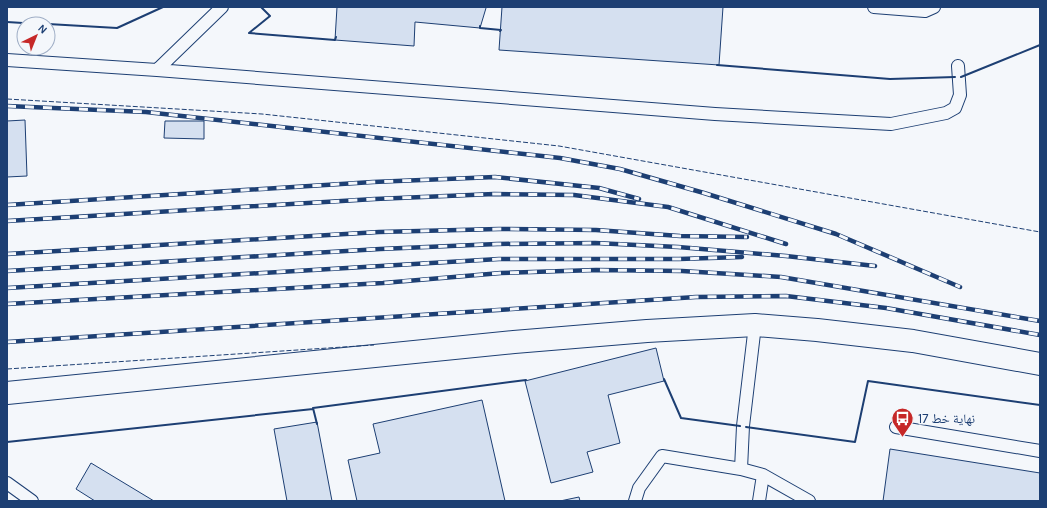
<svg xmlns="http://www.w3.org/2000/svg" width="1047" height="508" font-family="Karla,'Noto Naskh Arabic',sans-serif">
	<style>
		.building { fill: #d5e0f0; stroke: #1d3f73 }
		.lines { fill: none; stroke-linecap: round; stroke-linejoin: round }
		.service-casing { stroke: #1d3f73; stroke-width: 14 }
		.minor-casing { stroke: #1d3f73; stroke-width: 24 }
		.service { stroke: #f4f7fb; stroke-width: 12 }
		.minor { stroke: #f4f7fb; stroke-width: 22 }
		.rail-casing { stroke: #1d3f73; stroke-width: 4.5 }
		.rail { stroke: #f4f7fb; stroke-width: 3; stroke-dasharray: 9; stroke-linecap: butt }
		.fence { stroke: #1d3f73; stroke-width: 1; stroke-dasharray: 5 2; stroke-linecap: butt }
		.wall { stroke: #1d3f73; stroke-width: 2 }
		.labels { text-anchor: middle; stroke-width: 3; stroke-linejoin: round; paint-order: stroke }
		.poi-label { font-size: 13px; fill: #1d3f73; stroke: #f4f7fb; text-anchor: start }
	</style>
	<rect width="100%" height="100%" fill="#f4f7fb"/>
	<path class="building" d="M337,7H486V8L480,28L415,22L414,46L335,40Z
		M502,7H723L719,65L499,50Z
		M25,120L27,176L7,177V121Z
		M165,121H204V139L164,138Z
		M656,348L664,381L608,395L620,443L587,452L593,472L551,483L525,381Z
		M482,400L505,501H357L348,460L380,453L373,424Z
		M317,422L332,501H287L274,429Z
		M890,449L1040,473V501H883Z
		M91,463L154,501H95L76,489Z
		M579,497L580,501H560Z"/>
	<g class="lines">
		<defs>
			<path id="service" d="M874,7L925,11L934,7
				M7,60L157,70L715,114L891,124L946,113L955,108L960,95L958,66
				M157,70L222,7
				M896,427L1040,451
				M741,469L763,475L809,501
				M7,483L32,501
				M635,501L639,488L662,456L741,469L743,426L755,325
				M759,501L763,475"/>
			<path id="minor" d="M7,393L514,342L647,331L755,325L817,330L913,341L1040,364"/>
		</defs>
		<use href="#service" class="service-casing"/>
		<use href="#minor" class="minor-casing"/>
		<use href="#service" class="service"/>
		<use href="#minor" class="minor"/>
		<defs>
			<path id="rail" d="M7,106L146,112L560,158L620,169L704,193L836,234L960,287
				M7,205L373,182L495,177L599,188L639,199
				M7,221L375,199L494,194L574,195L668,207L786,244
				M7,254L379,232L499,229L596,230L680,236L747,237
				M7,271L380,249L497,244L595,243L678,247L786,256L875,266
				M7,288L499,259H679L742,257
				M7,304L383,283L501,273L596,270L682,271L781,277L1040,321
				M7,342L696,297L786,296L886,308L1040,335"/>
		</defs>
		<use href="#rail" class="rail-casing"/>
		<use href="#rail" class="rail"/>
		<path class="fence" d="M7,99L262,114L559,146L1040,232
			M7,369L374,345"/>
		<path class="wall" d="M261,7L270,16L249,33L335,40L336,37
			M7,22L39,24
			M48,24L117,28L163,7
			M480,26V28L501,30L500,31
			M717,65L890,79L955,77
			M961,77L1040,45
			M664,379L681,418L740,426
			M317,424L313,408L526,380
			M746,427L855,442L868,381L1040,405
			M7,442L313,409"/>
	</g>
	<defs>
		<symbol id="bus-pin" viewBox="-11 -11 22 30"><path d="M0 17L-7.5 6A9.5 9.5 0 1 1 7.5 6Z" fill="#c62828" stroke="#f4f7fb"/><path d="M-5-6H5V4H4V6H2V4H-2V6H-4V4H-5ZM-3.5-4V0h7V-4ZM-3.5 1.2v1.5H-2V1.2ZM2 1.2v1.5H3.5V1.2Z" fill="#fff"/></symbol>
	</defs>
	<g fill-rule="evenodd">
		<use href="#bus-pin" x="890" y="406" width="25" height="34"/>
	</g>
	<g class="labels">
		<g class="poi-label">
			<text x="918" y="423">17 نهاية خط</text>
		</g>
	</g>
	<rect width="1047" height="508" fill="none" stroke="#1d3f73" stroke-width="16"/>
	<g transform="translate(36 36) rotate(43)"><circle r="19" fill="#f4f7fb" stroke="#9eadc5"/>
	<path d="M0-3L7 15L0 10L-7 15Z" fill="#c62828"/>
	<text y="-6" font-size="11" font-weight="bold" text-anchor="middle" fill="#1d3f73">N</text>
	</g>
</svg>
